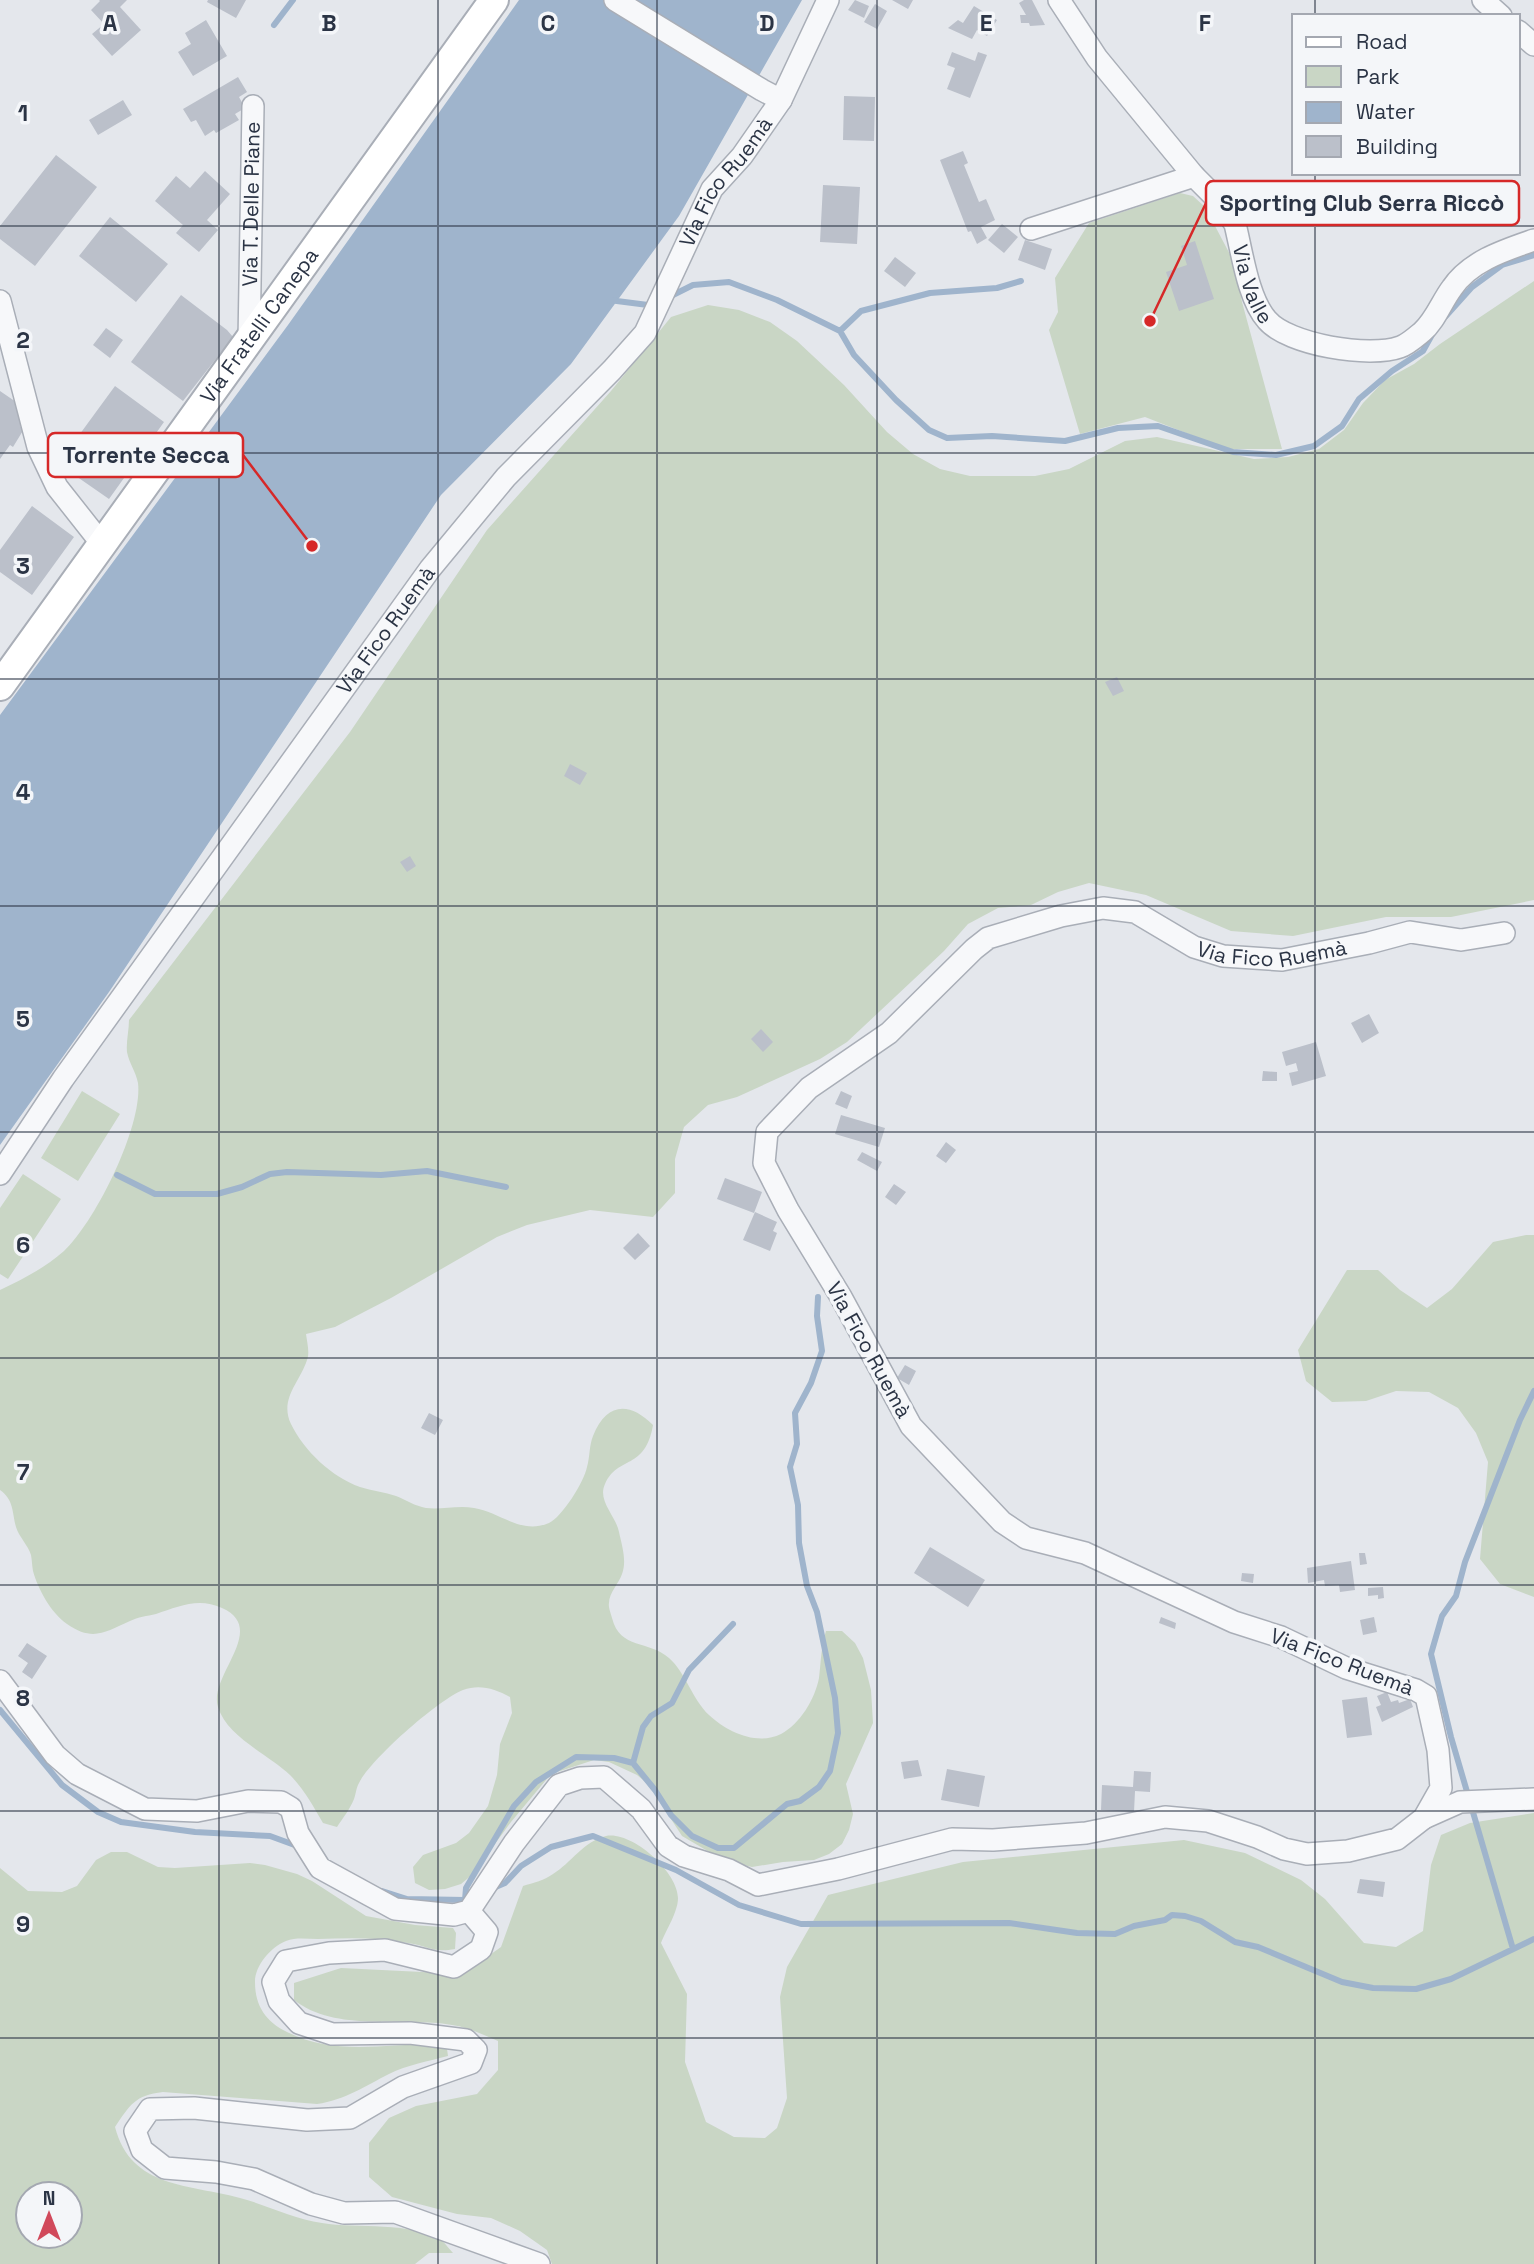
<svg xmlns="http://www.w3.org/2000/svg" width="1534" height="2264" font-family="'Space Grotesk',sans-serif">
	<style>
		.green { fill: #c9d6c5; fill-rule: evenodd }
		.water { fill: #9fb4cc }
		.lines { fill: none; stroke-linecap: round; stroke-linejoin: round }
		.stream { stroke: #9fb4cc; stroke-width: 6 }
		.building { fill: #bbc0ca }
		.minor-casing { stroke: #a9aeb7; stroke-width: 24 }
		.secondary-casing { stroke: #a9aeb7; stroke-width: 32 }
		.minor { stroke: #f7f8fa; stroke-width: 21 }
		.secondary { stroke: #fff; stroke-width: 28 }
		.grid { fill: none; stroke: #2b3445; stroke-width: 2; stroke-opacity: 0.55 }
		.labels { text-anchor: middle; stroke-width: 7; stroke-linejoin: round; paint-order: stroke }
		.street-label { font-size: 21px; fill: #2b3445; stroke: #f4f6f9 }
		.grid-label { font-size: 23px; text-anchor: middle; font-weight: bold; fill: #2b3445; stroke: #f4f6f9; stroke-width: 7; stroke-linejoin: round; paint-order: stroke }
		.leader { fill: none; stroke: #d62828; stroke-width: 2.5 }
		.callout-dot { fill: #d62828; stroke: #f4f6f9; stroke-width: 2.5 }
		.callout { fill: #f4f6f9; stroke: #d62828; stroke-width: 2.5 }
		.callout-label { font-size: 23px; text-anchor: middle; font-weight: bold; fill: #2b3445 }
	</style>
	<rect width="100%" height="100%" fill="#e4e7ec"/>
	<path class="green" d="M1180,193L1193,196L1205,207L1234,262L1242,302L1282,449H1227L1145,417L1080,434L1049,330L1058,312L1055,278L1089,223Z
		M1534,281V900L1451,917H1386L1293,936L1231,931L1146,895L1089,883L1058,892L1031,905L998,908L968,924L944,951L847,1042L820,1059L737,1097L708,1105L684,1127L675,1159V1193L653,1217L590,1210L527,1225L497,1237L391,1298L335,1327L306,1334C307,1342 310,1353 307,1360C300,1382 279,1399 291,1424C304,1451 332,1477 360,1487C372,1491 385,1492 396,1496C406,1500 415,1506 426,1508C441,1510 458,1505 474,1508C500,1512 521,1535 549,1523C562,1517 584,1482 587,1467C590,1457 589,1446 593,1436C606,1403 629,1401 653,1425C645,1471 618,1455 605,1484C597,1501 616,1516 619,1532C622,1546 627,1561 622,1574C619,1583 609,1593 609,1603C608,1607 611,1614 612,1618C620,1650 649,1640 669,1658C686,1673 692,1699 709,1715C727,1732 757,1746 781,1734C800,1724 815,1699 819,1678C821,1662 821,1647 826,1631H842L855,1643L863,1658L871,1690L873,1723L846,1784L853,1814L849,1830L842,1844L829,1854L814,1860L783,1862L752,1867L723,1860L682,1836L649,1785L637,1775L609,1762L594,1760L551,1774L511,1822L473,1874L461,1884L445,1889L429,1890L415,1883L413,1867L423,1855L456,1843L469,1833L488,1806L497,1775L500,1744L512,1713L510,1697C495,1689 480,1684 463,1690C438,1700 371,1759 359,1783C356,1788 356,1794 354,1799C350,1809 343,1818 337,1827L323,1823C313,1806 304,1789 290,1775C268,1754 227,1737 218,1707C208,1676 269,1629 222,1608C198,1597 178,1607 156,1614C147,1616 138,1617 130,1621C105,1632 93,1642 67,1624C51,1613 38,1589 33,1571C32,1566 32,1560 31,1555C28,1545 19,1537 16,1527C12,1512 14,1500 0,1490V1290C23,1279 45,1268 64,1251C95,1222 143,1126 138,1083C136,1072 129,1063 127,1052C126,1042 129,1030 129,1020L350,732L487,530L611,391L671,317L708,305L739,310L770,322L797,341L844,385L887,432L913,454L940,469L970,476H1035L1069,469L1125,441L1157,437L1254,459L1288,457L1319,449L1344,430L1363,403L1385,380L1414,364L1440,344Z
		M82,1091L120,1114L78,1181L41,1158Z
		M23,1174L61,1199L8,1279L0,1274V1208Z
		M1526,1235H1534V1597L1500,1584L1480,1559L1488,1462L1476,1433L1458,1408L1429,1392L1396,1391L1366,1401L1332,1402L1306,1381L1298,1350L1347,1270H1378L1400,1290L1427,1308L1452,1289L1493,1242Z
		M1534,1813V2264H552L547,2250L520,2231L491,2218L457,2214L392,2197L369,2177V2143L389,2118L416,2106L477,2094L498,2070V2041C484,2035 467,2027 452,2025C402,2016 336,2033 294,2000V1983L341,1968L463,1974L501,1947L523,1886C533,1883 545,1880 553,1874C571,1863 584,1841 606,1836C632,1831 678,1872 678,1898C678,1912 666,1930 661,1943L687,1994L685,2062L706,2122L734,2137L765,2138L777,2128L787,2098L780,1997L787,1967L828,1895L963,1862L1184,1840L1245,1853L1301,1880L1325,1899L1364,1943L1396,1947L1423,1931L1431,1865L1441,1835L1470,1823Z
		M111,1852H127L158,1867L175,1868L250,1863L265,1865L297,1874L312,1881L366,1916L415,1925L453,1928L456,1933L455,1949C433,1953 428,1946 408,1943C378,1937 348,1938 318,1939C307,1939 296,1937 286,1941C271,1947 255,1965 255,1982C255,2006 266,2022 287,2032C335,2056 382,2044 434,2044L447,2049L448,2056C429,2061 407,2065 389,2074C365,2086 345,2100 317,2104L163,2092C135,2095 130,2105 115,2127C131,2189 190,2184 240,2198C267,2205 294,2219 322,2223C357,2229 412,2221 442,2241C446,2244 449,2249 453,2253H429L415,2264H0V1868L28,1891L62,1892L77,1886L96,1860ZM28,2194H70V2236H28Z"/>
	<path class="water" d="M519,0H802L679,216L571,364L441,495L109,992L0,1145V715L288,325Z"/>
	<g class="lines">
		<path class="stream" d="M274,25L293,0
			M667,298L693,285L729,282L777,300L840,331L854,355L896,400L929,430L947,438L992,436L1065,441L1118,428L1158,426L1233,452L1276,455L1314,446L1342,426L1359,399L1392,371L1423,351L1433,333
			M609,300L648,305L654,303
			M1446,316L1472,287L1502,265L1534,255
			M840,331L861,311L930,293L997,288L1021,281
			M117,1175L155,1194H217L242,1187L270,1174L287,1172L381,1175L427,1171L506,1187
			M0,1710L62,1785L98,1812L121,1822L195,1832L270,1836L300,1847
			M633,1763L643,1727L651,1716L672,1703L689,1670L733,1624
			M491,1889L505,1883L521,1866L551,1847L593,1836L676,1870L739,1905L801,1924L1009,1923L1077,1933L1115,1934L1134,1926L1165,1920L1172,1915L1185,1916L1201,1921L1235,1942L1258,1947L1342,1982L1373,1988L1416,1989L1451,1979L1534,1939
			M382,1891L407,1899L465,1900L471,1897
			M465,1900L466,1888L514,1806L536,1782L576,1757L614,1758L633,1763L655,1790L671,1815L692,1836L718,1848H734L787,1804L800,1801L819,1787L830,1771L838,1733L835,1698L817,1612L807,1586L799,1543L798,1505L790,1467L797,1444L795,1413L811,1383L822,1351L817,1316L818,1297
			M1513,1949L1451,1737L1431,1654L1442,1616L1456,1596L1465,1562L1520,1420L1534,1391"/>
	</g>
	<path class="building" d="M99,0H127L120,7L141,30L112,56L92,34L104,24L91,10L100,1Z
		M208,0H246L236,18L207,2Z
		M855,0L869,6L864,18L848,10Z
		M892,0H913L908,9Z
		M1024,0H1032L1045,25L1030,26L1029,23H1021L1020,15H1026L1019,3Z
		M875,4L887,11L877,29L864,22Z
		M974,6L997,20L987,36L977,30L972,39L948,28L958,20L963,23Z
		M206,20L227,56L193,76L178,52L191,44L185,33Z
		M952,52L975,61L978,52L987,55L970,98L947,89L955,68L947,65Z
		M238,77L247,92L239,97L245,108L235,114L239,120L216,133L214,130L205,136L196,120L191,122L183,109Z
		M844,96L875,97L874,141L843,140Z
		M123,100L132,115L98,135L89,120Z
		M963,151L968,163L964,165L979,202L986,199L995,220L981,227L987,238L977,244L971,231L968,232L940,160Z
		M56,155L97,187L35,266L0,239V226Z
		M205,171L230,194L207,220L218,230L199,252L176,233L183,225L155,201L176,176L190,188Z
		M823,185L860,187L857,244L820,242Z
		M110,217L168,264L136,302L79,256Z
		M1002,224L1018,237L1004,253L988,240Z
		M1025,240L1052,249L1045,270L1018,260Z
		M1195,241L1214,299L1179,311L1166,272L1187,265L1181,246Z
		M895,257L916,273L905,287L884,271Z
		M181,295L227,330L233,337L183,401L131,362Z
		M106,328L123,340L110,358L93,345Z
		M115,386L164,422L109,499L73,474L81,464L66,453Z
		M0,391L19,404L24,421L20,426L24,429L13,447L10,445L0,459Z
		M32,506L74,537L32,595L0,572V550Z
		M1117,677L1124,691L1113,696L1105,682Z
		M570,764L587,773L580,785L564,776Z
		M410,856L416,866L407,872L400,862Z
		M1369,1014L1379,1033L1362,1043L1351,1023Z
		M761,1029L773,1042L763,1052L751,1039Z
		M1316,1042L1326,1076L1292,1086L1289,1073L1298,1071L1296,1063L1286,1066L1282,1052Z
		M1263,1071L1277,1072V1081H1262Z
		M841,1091L852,1096L847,1109L835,1104Z
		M841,1115L885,1128L879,1147L835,1134Z
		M946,1142L956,1150L946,1163L936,1156Z
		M862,1152L882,1162L877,1171L857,1160Z
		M725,1178L762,1192L754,1213L717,1199Z
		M894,1184L906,1192L896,1205L885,1197Z
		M755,1212L777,1222L773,1231L777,1233L770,1251L743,1240Z
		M638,1233L650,1246L635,1260L623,1248Z
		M905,1365L916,1371L909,1385L897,1378Z
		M429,1413L443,1420L435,1435L421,1428Z
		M930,1547L985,1580L968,1607L914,1573Z
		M1359,1553H1365L1367,1564L1360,1565Z
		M1351,1561L1355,1590L1340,1592L1339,1585L1325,1586L1324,1580L1308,1583L1307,1568Z
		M1242,1573L1254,1574L1253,1583L1241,1581Z
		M1383,1587L1384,1598L1378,1599V1595L1368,1596V1588Z
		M1161,1617L1176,1623L1175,1629L1159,1623Z
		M1374,1617L1377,1632L1363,1635L1360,1620Z
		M27,1643L47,1656L32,1679L22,1672L28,1663L18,1656Z
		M1387,1692L1391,1702L1398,1700L1399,1703L1410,1699L1413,1707L1382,1722L1376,1707L1381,1705L1377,1696Z
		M1367,1697L1372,1735L1347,1738L1342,1700Z
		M918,1760L922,1776L904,1779L901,1762Z
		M947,1769L985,1776L979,1807L941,1800Z
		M1134,1771L1151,1772L1150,1792L1135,1791L1134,1812L1101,1810L1102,1785L1133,1787Z
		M1360,1879L1385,1882L1383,1897L1357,1893Z"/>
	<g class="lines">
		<defs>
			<g id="minor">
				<path d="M615,0L762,90L781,100"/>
				<path id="s1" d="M1059,0L1097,58L1194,176L1220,202L1235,224C1242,252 1248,299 1267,320C1288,345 1370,358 1400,347C1407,345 1416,337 1422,332C1435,321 1442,301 1452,288C1470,261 1505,250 1534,240"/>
				<path d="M1483,0L1501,16"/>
				<path d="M1518,31L1534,45"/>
				<path d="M1031,229L1194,176"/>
				<path d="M0,301L38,447L57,487L102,544"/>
				<path id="s2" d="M249,342L253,106"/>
				<path id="s3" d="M0,1174L63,1079L430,569L506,477L612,370L645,333L712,189L742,156L781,100L828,0"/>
				<path id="s4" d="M0,1681L55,1755L77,1774L145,1809L197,1811L248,1801L281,1802L291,1808L298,1833L320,1868L395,1909L454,1915L469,1911L514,1843L559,1785L580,1778L604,1777L641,1809L668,1846L684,1856L729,1870L758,1885L838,1869L952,1839L993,1840L1086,1833L1165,1817L1208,1821L1257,1837L1284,1849L1307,1854L1348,1851L1397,1839L1424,1818L1441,1788L1438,1750L1426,1696L1416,1690L1346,1668L1281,1637L1234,1622L1085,1553L1026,1538L1002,1522L911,1426L841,1297L788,1210L764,1163L767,1132L809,1088L889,1033L974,949L988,938L1061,916L1103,908L1135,912L1194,947L1223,956L1282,960L1369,943L1410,932L1461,940L1504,933"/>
				<path d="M1424,1818L1460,1802L1534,1799"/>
				<path d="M469,1911L487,1932L481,1949L454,1967L385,1950L329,1953L286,1961L273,1982L279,2001L299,2023L332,2034L410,2033L466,2040L476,2050L471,2063L403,2087L350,2118L307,2120L194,2108L150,2109L135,2131L142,2150L165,2168L216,2172L254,2179L311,2204L344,2213L395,2212L539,2264"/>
			</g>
			<g id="secondary">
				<path id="s5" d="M0,686L494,0"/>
			</g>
		</defs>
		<use href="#minor" class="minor-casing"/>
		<use href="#secondary" class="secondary-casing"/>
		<use href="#minor" class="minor"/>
		<use href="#secondary" class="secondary"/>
	</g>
	<path class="grid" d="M219,0V2264M438,0V2264M657,0V2264M877,0V2264M1096,0V2264M1315,0V16M1315,173V2264M0,226H1534M0,453H1534M0,679H1534M0,906H1534M0,1132H1534M0,1358H1534M0,1585H1534M0,1811H1534M0,2038H1534"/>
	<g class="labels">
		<g class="street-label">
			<text dy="7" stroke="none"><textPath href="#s3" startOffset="1234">Via Fico Ruemà</textPath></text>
			<text dy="7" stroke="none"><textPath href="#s2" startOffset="138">Via T. Delle Piane</textPath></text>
			<text dy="7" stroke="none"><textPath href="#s1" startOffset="348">Via Valle</textPath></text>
			<text dy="7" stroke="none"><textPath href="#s5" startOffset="444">Via Fratelli Canepa</textPath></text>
			<text dy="7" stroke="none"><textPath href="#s3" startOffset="667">Via Fico Ruemà</textPath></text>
			<text dy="7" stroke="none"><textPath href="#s4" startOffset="3304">Via Fico Ruemà</textPath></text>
			<text transform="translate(869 1350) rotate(61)" y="7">Via Fico Ruemà</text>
			<text transform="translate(1342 1662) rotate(21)" y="7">Via Fico Ruemà</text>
		</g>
	</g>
	<g class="grid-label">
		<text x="110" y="31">A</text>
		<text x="329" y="31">B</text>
		<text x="548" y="31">C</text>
		<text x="767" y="31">D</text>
		<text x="986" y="31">E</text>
		<text x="1205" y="31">F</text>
		<text x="23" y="121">1</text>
		<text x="23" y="348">2</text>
		<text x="23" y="574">3</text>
		<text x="23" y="800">4</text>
		<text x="23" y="1027">5</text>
		<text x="23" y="1253">6</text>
		<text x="23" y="1480">7</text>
		<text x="23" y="1706">8</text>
		<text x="23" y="1932">9</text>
	</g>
	<path class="leader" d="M1150 321L1206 203M312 546L243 455"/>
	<g class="callout-dot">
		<circle cx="1150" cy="321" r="7"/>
		<circle cx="312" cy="546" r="7"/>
	</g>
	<g class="callout">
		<rect x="1206" y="181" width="313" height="44" rx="7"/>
		<rect x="48" y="433" width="195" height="44" rx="7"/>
	</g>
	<g class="callout-label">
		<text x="1362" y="211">Sporting Club Serra Riccò</text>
		<text x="146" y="463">Torrente Secca</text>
	</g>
	<rect x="1292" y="14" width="228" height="161" fill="#f4f6f9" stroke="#a4a8b1" stroke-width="2"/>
	<rect x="1306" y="37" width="35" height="10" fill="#ffffff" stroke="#a4a8b1" stroke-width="2"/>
	<text x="1356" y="49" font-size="21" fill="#2b3445">Road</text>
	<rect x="1306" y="66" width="35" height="21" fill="#c9d6c5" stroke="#a4a8b1" stroke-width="2"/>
	<text x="1356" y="84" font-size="21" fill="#2b3445">Park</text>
	<rect x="1306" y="102" width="35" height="21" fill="#9fb4cc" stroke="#a4a8b1" stroke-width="2"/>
	<text x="1356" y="119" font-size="21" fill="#2b3445">Water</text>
	<rect x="1306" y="136" width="35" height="21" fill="#bbc0ca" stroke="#a4a8b1" stroke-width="2"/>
	<text x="1356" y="154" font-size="21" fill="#2b3445">Building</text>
	<g transform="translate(49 2215)"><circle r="33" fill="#f4f6f9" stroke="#a4a8b1" stroke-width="2"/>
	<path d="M0-5L12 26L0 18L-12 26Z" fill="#d1495b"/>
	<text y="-10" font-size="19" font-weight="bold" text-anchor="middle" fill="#2b3445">N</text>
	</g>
</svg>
